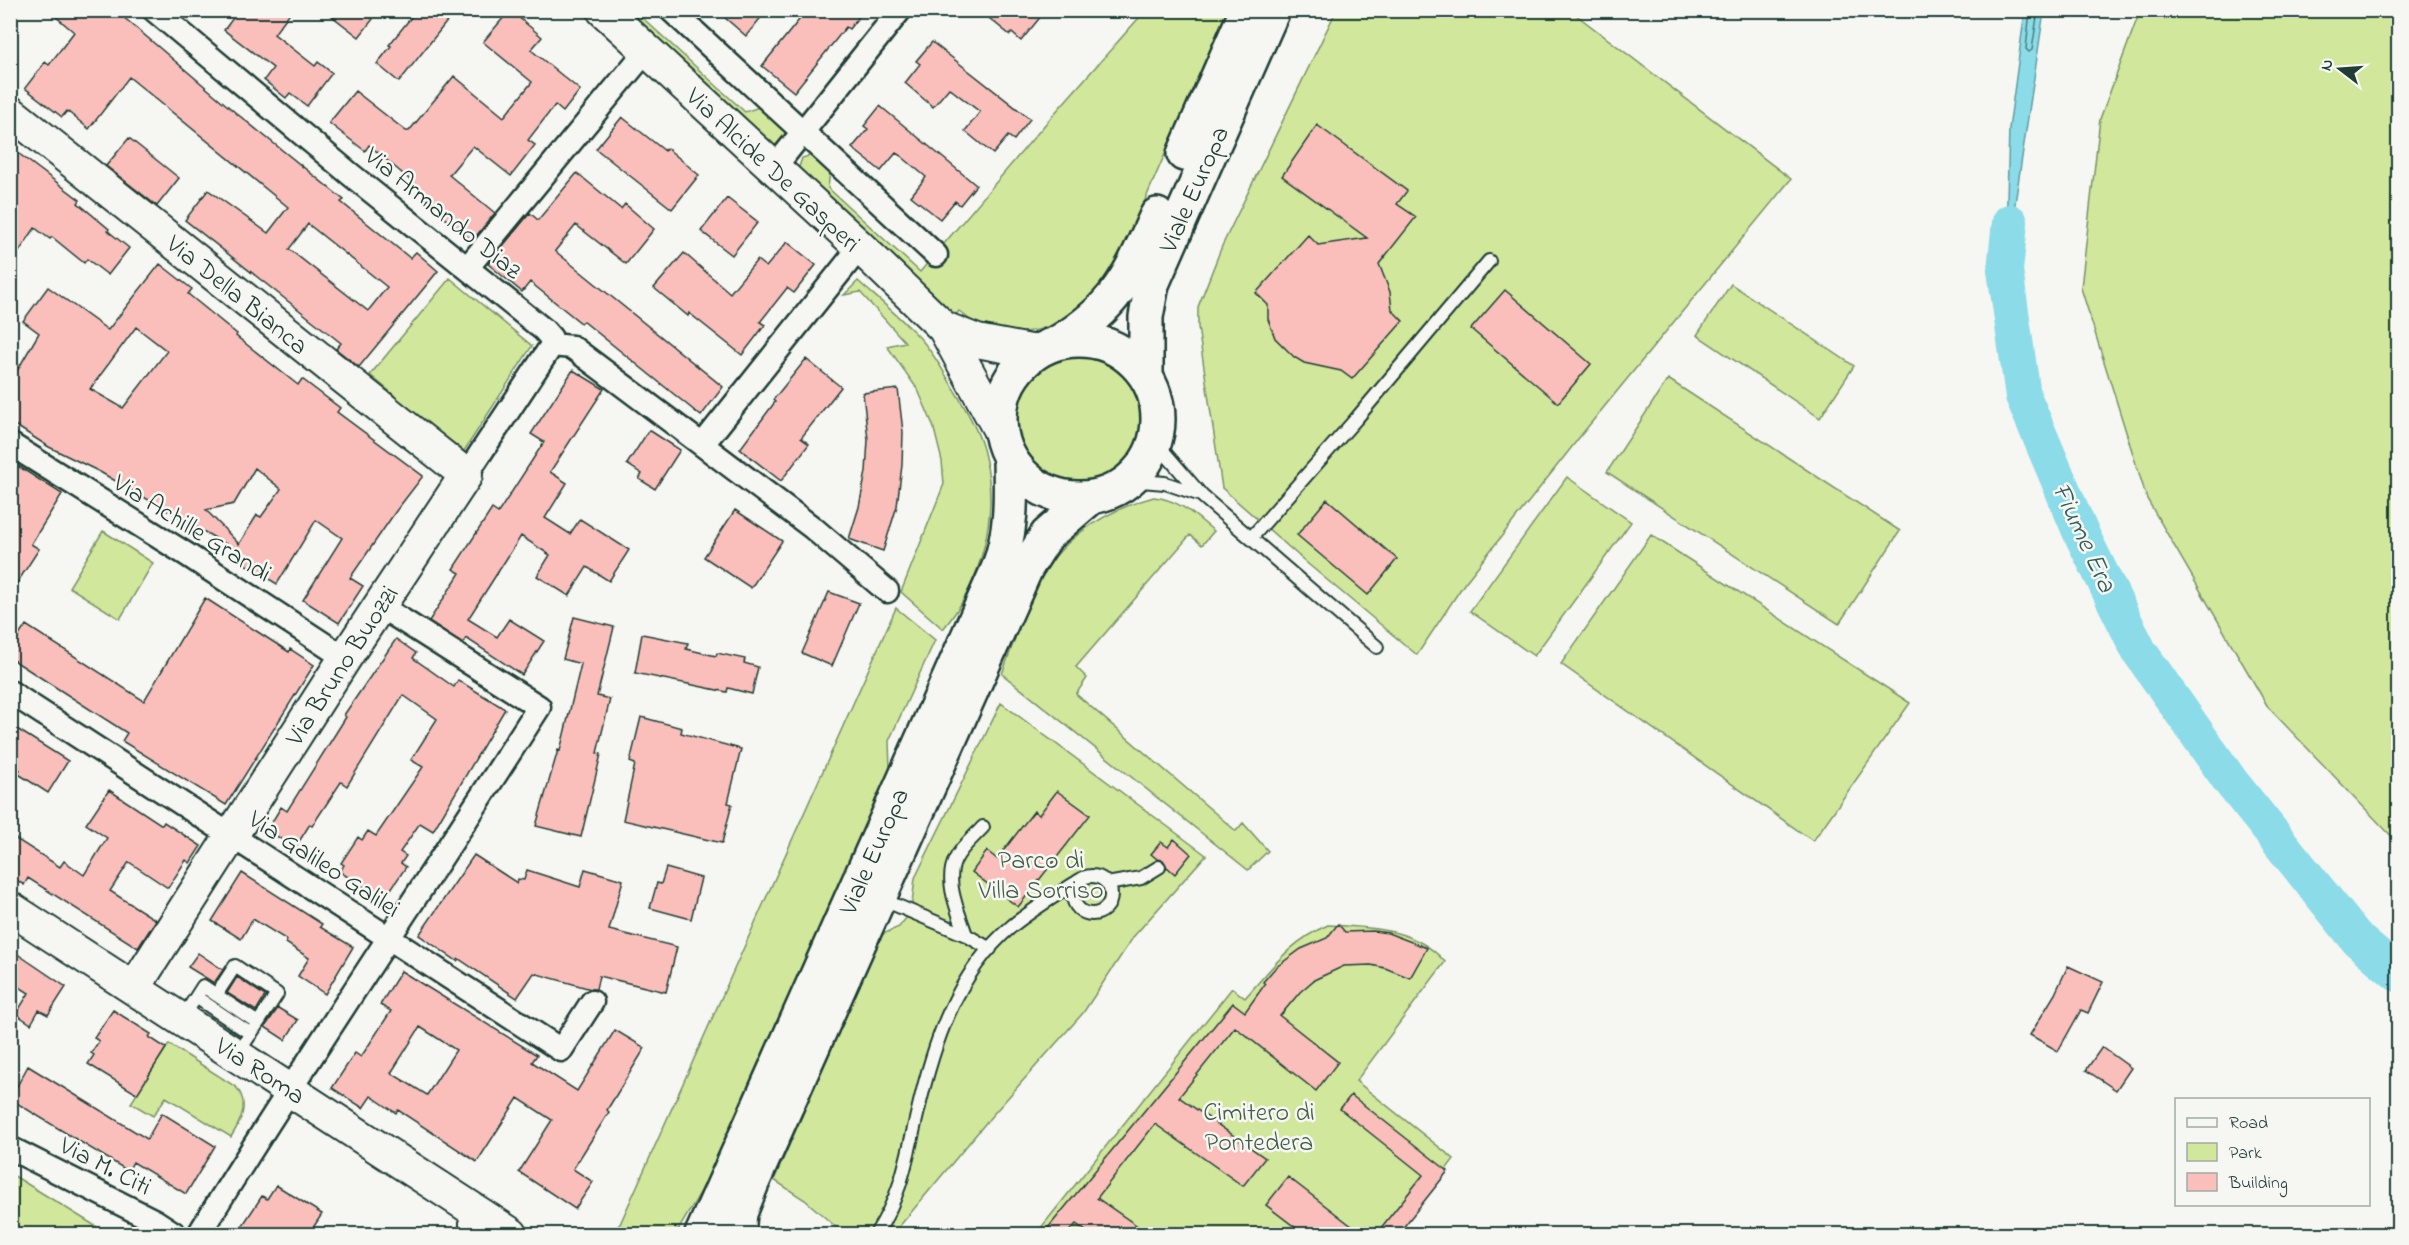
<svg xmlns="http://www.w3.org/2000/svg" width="2409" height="1245" font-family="'Indie Flower',sans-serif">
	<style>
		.green { fill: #d1e79c; stroke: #789268; stroke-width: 1.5 }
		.water { fill: #8bdbe8; stroke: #609ca0; stroke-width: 1.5 }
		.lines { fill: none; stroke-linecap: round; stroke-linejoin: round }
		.shore { stroke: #4a7c7c; stroke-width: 1.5 }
		.river { stroke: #8bdbe8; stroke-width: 36 }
		.building { fill: #fbbfbb; stroke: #1f3d34; stroke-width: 1.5; fill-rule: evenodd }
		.lane-casing { stroke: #1f3d34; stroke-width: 16 }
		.street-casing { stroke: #1f3d34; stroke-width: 27 }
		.secondary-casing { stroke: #1f3d34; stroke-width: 36 }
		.primary-casing { stroke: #1f3d34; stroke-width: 38 }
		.lane { stroke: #f6f6f2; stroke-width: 12 }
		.street { stroke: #f6f6f2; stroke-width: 22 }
		.secondary { stroke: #f6f6f2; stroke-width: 32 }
		.primary { stroke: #f6f6f2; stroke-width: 33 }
		.labels { text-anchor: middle; stroke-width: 5; stroke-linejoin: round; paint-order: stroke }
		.street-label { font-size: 26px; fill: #1f3d34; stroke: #f6f6f2 }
		.park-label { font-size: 26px; fill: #435f49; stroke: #f6f6f2 }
		.water-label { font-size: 27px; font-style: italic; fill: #355d58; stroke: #f6f6f2 }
	</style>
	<rect width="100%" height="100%" fill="#f6f6f2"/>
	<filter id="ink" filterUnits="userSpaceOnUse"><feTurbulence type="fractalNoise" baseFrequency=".0167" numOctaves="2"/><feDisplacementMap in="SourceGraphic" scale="12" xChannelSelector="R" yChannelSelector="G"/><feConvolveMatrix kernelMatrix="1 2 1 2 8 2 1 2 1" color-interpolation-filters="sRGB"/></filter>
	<g filter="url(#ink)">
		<path class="green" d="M622,11H635L745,112L762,106L789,131L772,149Z
			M1145,11H1227L1116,267C1110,275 1104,286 1097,294C1068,328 1019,342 978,325C971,322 965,315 959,311L955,316L802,177L798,170L802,158L812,155L830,171L828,188L920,272L1053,115Z
			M1336,11H1571L1791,179L1586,429L1464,584L1417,655L1308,564L1222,488L1198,327V307L1222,246Z
			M2140,11H2398V843L2268,707L2147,499L2081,288L2100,119Z
			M450,278L532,346L464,451L393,397L394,395L370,375Z
			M858,281C878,299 900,317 919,337C932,351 943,370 952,386C965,408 980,432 985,457C999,515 982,583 943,629L901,592L944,484L942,461L933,425L918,390L887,346L905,342L860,292L844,295Z
			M1731,284L1854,366L1820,418L1697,335Z
			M1010 419a67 67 0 1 1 134 0a67 67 0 1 1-134 0Z
			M1668,379L1900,531L1839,624L1607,472Z
			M1567,477L1631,522L1534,656L1470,611Z
			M1154,497C1180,500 1194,515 1214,531L1202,545L1190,535L1076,667L1087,678L1076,694L1236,831L1243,823L1268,851L1248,870L1002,674C1015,640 1026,602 1045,571C1068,533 1113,508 1154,497Z
			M103,531L153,563L120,619L69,587Z
			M1651,535L1910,703L1813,841L1561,664Z
			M896,608L935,640L889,741L890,768L703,1188L676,1234H609L620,1224Z
			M1001,703L1206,855L1134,936L1083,1013L989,1119L893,1234H844L805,1200L774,1180L874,951L883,934L899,927L911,912L915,878Z
			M1328,925C1369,927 1416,928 1445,962L1356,1081L1454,1159L1397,1234H1036L1232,988L1245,998C1273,967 1289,942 1328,925Z
			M169,1044L236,1087C250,1103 241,1121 231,1137L166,1097L153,1116L131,1103Z
			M11,1174L97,1227L112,1232L133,1227L147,1234H11Z"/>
		<path class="water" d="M2025,11H2044L2005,270L2009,129Z"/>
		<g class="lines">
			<path class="shore" d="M2030,10L2026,49L2029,52L2032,50L2038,10"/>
			<path class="river" d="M2010,222L2005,270L2023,396L2080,531L2139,651L2231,782L2358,940L2398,974"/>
		</g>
		<path class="building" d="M48,10H115L236,113L344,200L341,202L410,258L416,252L438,271L359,367L336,349L341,343L185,220L208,190L268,233L288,207L129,77L89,129L67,111L62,117L25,88L45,62L49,65L74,32ZM308,224L387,287L368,311L289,249Z
			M239,10H292L274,34L315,66L318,62L332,73L307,106L290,93L286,98L264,80L273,68L224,30Z
			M324,10H361L373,19L359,37Z
			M417,10H456L399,82L377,64L391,46L389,45Z
			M510,10L542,37L531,50L580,90L563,112L555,105L528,140L535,145L511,176L473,146L449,175L495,213L472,241L426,202L430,197L369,145L365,151L329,123L355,91L406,131H409L454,76L504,117L532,82L483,42Z
			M716,10H767L746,36Z
			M807,10H864L849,29L846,27L794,92L762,66Z
			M979,10H1046L1021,41L1012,33L1010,35Z
			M932,42L1030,119L1014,140L1008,136L993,154L965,131L980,112L949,88L933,107L905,83L920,64L916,61Z
			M880,106L976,185L960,205L955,201L940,219L911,196L926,177L901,156L896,153L881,171L852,148L868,129L864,126Z
			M622,117L665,151L667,148L699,175L672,209L596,149Z
			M1317,125L1407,191L1397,204L1416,217L1379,264L1390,292L1392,310L1403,321L1352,379L1341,371L1304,363L1294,357L1275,338L1268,319V305L1256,293L1308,235L1318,245L1367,238L1282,176Z
			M129,138L179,178L157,206L106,166Z
			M10,147L80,200L78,203L109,229L108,231L129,248L108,275L87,259L84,263L52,237L50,239L35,228L10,265Z
			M577,173L621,209L625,204L654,229L626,264L576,225L555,251L723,387L701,416L583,321L581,323L530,282L522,292L488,264L530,213L538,220Z
			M727,198L758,222L732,255L701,231Z
			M787,242L816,265L794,293L787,288L760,322L765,325L742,355L689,313L688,316L654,288L684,253L730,293L757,260L766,267Z
			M160,264L192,289L188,294L237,334L236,336L298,385L302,379L340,408L337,412L423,476L396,511L350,578L363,586L339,623L303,600L342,538L316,520L277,584L245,564L247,560L234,552L236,550L100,472L49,447L10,422V383L39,333L23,321L48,287L108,330ZM136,327L167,351L123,408L90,389ZM255,468L281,489L261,517L257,515L239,544L206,510L234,504Z
			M1505,290L1591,364L1558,403L1471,329Z
			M806,359L841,387L801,438L809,444L781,481L740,449L775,402L773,400Z
			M573,370L604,389L550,472L567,483L545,518L570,534L580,519L629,550L609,581L587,567L569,596L537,576L550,555L521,536L468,619L497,637L509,619L544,641L522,675L466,638L463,643L429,621L460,573L453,569L492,509L498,513L544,442L531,434Z
			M898,389L903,432L902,465L897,506L883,551L849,539L859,507L866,472L868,440L863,393Z
			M649,430L680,450L655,489L639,479L642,474L627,464Z
			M10,461L62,494L31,544L39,549L10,594Z
			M1327,499L1397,559L1368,595L1297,535Z
			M735,510L782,541L751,588L704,557Z
			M829,592L859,603L832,666L802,653Z
			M205,598L289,652L290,649L314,665L226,805L122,741L127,733L10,658V649L26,625L144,701Z
			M574,617L614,627L597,696L610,699L597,753L601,754L581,837L536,826L558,750L560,751L581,664L563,659Z
			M642,634L688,643L686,649L716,656L717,653L745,659L744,663L758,667L752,694L728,688L727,692L635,673Z
			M396,639L416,653L413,658L454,687L458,680L505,709L433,831L420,823L400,852L406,856L401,863L406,867L389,892L385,889L379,897L340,872L344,865L341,863L358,837L362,840L368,831L376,836L423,767L411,760L437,719L403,695L347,786L341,782L312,826L310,824L295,848L267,830L281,807L287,811L346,717L344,715Z
			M641,717L682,728L681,733L741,749L728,803L732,804L722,843L623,820L635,764L630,762Z
			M17,729L68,761L48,793L17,773L20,770L10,764V739Z
			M109,790L162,825L164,822L201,846L190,863L186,860L168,888L129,862L110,891L156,920L138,948L28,878L24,885L10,876V835L60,867L64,861L84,875L107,838L86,824Z
			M1057,791L1090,815L1018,907L972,872L987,851L997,859L1034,811L1039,815Z
			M1174,839L1191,854L1175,874L1167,867L1163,860L1157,859L1151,854L1161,842L1168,847Z
			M474,855L517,883L518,879L524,880L527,870L580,887L585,869L623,880L609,930L677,947L666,992L599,976L596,989H591L534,973L517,998L459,959L457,961L419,935Z
			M666,868L701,878L691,919L650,908L657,883L661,884Z
			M242,873L322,924L320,927L353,947L325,994L298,976L309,958L286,943L287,940L253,919L241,939L212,921Z
			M1338,924L1345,932L1373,931L1388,933L1427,948L1410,978L1385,968L1371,965L1344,966L1314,980L1300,992L1280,1016L1338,1062L1316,1091L1235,1027L1179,1097L1265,1158L1243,1186L1155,1124L1097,1198L1149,1234H1090L1076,1224L1067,1234H1043L1233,1003L1245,1012L1265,984L1263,982L1275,968L1301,949L1327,938Z
			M10,949L66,987L48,1015L39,1010L31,1024L16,1014L29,993L10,981Z
			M198,953L223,970L214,983L188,967Z
			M2068,966L2103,982L2088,1013L2081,1010L2058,1051L2030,1035L2055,994Z
			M401,971L537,1055L532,1062L577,1091L615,1030L645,1048L607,1110L609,1112L573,1169L593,1182L575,1209L519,1172L552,1120L518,1098L477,1162L398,1110L396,1113L371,1096L363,1108L332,1088L355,1053L361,1057L391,1011L380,1005ZM420,1027L456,1050L427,1095L391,1073Z
			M237,977L265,996L256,1011L227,993Z
			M278,1008L298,1020L285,1040L265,1027Z
			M113,1010L151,1034L149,1037L166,1048L137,1094L88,1064L94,1055L91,1053L99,1041L94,1038Z
			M2102,1047L2131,1068L2116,1090L2086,1070Z
			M28,1066L147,1139L162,1113L215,1146L186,1194L133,1162L128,1171L10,1099Z
			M1351,1095L1448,1171L1398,1234H1376L1423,1175L1340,1109Z
			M1288,1177L1362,1234H1304L1266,1205Z
			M276,1185L322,1214L309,1234H237L262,1196L267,1199Z"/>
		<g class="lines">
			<defs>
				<path id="lane" d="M1156,435L1164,452L1202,496L1377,647
					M1129,480L1165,483L1198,494
					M1251,538L1356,419L1489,261
					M1073 895a19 19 0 1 1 38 0a19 19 0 1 1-38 0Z
					M1107,884L1141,878L1159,867
					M879,898L966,935L990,949
					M966,935C959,913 944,882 955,860C961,847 974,837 983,827
					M216,995L235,966L277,994L258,1023
					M196,997L251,1034
					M182,1019L203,986L258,1023L237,1054
					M466,1209V1234
					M876,1234C902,1193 906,1161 917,1115C933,1045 955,974 1012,926C1033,909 1058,894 1080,880"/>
				<path id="street" d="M154,10L350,174L544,330L551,338L552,345
					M671,10L936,255
					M774,168L900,10
					M467,268L646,51
					M552,345L572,347L813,528L887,591
					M10,444L186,554L345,658
					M703,444L860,247
					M466,475L552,345
					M10,692L561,1050L592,1002
					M10,1148L155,1221L175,1234
					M199,1234C308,1056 427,883 539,707L380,606"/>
				<path id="secondary" d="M603,10L860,247L944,328L1000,431
					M10,112L466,475L345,658L134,988
					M944,328L977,341L1036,352
					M10,908L511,1234"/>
				<path id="primary" d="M1184,154L1247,10
					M1000 419a79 79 0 1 1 158 0a79 79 0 1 1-158 0Z
					M1059,342C1117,307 1130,275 1157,215
					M1146,376V317L1152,284L1273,10
					M702,1234L998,569C1012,533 1011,498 1010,460
					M738,1234L740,1213L752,1183L1026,568L1047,535L1090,498"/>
			</defs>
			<use href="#lane" class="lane-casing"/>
			<use href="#street" class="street-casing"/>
			<use href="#secondary" class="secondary-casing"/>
			<use href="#primary" class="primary-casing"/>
			<use href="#lane" class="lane"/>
			<use href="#street" class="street"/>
			<use href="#secondary" class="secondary"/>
			<use href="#primary" class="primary"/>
		</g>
	</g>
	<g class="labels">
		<g class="street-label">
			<text transform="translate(774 169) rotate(43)" y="9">Via Alcide De Gasperi</text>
			<text transform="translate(1193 189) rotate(-66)" y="9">Viale Europa</text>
			<text transform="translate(444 212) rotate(39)" y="9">Via Armando Diaz</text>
			<text transform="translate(238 294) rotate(39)" y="9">Via Della Bianca</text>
			<text transform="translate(193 527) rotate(32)" y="9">Via Achille Grandi</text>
			<text transform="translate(341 665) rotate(-57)" y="9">Via Bruno Buozzi</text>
			<text transform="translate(873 851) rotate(-66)" y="9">Viale Europa</text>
			<text transform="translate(325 863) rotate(33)" y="9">Via Galileo Galilei</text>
			<text transform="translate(261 1070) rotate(33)" y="9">Via Roma</text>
			<text transform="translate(106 1165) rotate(27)" y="9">Via M. Citi</text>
		</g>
		<g class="park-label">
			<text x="1041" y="868">Parco di<tspan x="1041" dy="30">Villa Sorriso</tspan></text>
			<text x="1259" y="1120">Cimitero di<tspan x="1259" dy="30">Pontedera</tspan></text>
		</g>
		<g class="water-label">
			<text transform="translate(2085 537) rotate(65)" y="9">Fiume Era</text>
		</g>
	</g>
	<rect width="2409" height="1245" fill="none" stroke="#f6f6f2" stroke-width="36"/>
	<rect x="18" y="18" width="2373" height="1209" fill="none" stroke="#1f3d34" stroke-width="2" filter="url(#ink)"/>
	<rect x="2175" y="1098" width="195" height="108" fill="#f6f6f2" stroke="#a0aca6" stroke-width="1.5"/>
	<rect x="2187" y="1118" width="30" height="9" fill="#f6f6f2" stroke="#a0aca6" stroke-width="1.5"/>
	<text x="2229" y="1128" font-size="18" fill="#1f3d34">Road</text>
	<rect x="2187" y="1143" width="30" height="18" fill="#d1e79c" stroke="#a0aca6" stroke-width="1.5"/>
	<text x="2229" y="1158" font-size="18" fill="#1f3d34">Park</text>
	<rect x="2187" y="1173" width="30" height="18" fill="#fbbfbb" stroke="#a0aca6" stroke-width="1.5"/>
	<text x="2229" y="1188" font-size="18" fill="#1f3d34">Building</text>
	<g transform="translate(2340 69) rotate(287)" stroke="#f6f6f2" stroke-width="4.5" paint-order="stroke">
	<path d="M0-4.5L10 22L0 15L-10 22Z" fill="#1f3d34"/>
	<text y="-9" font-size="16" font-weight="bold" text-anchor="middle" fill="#1f3d34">N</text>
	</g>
</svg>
